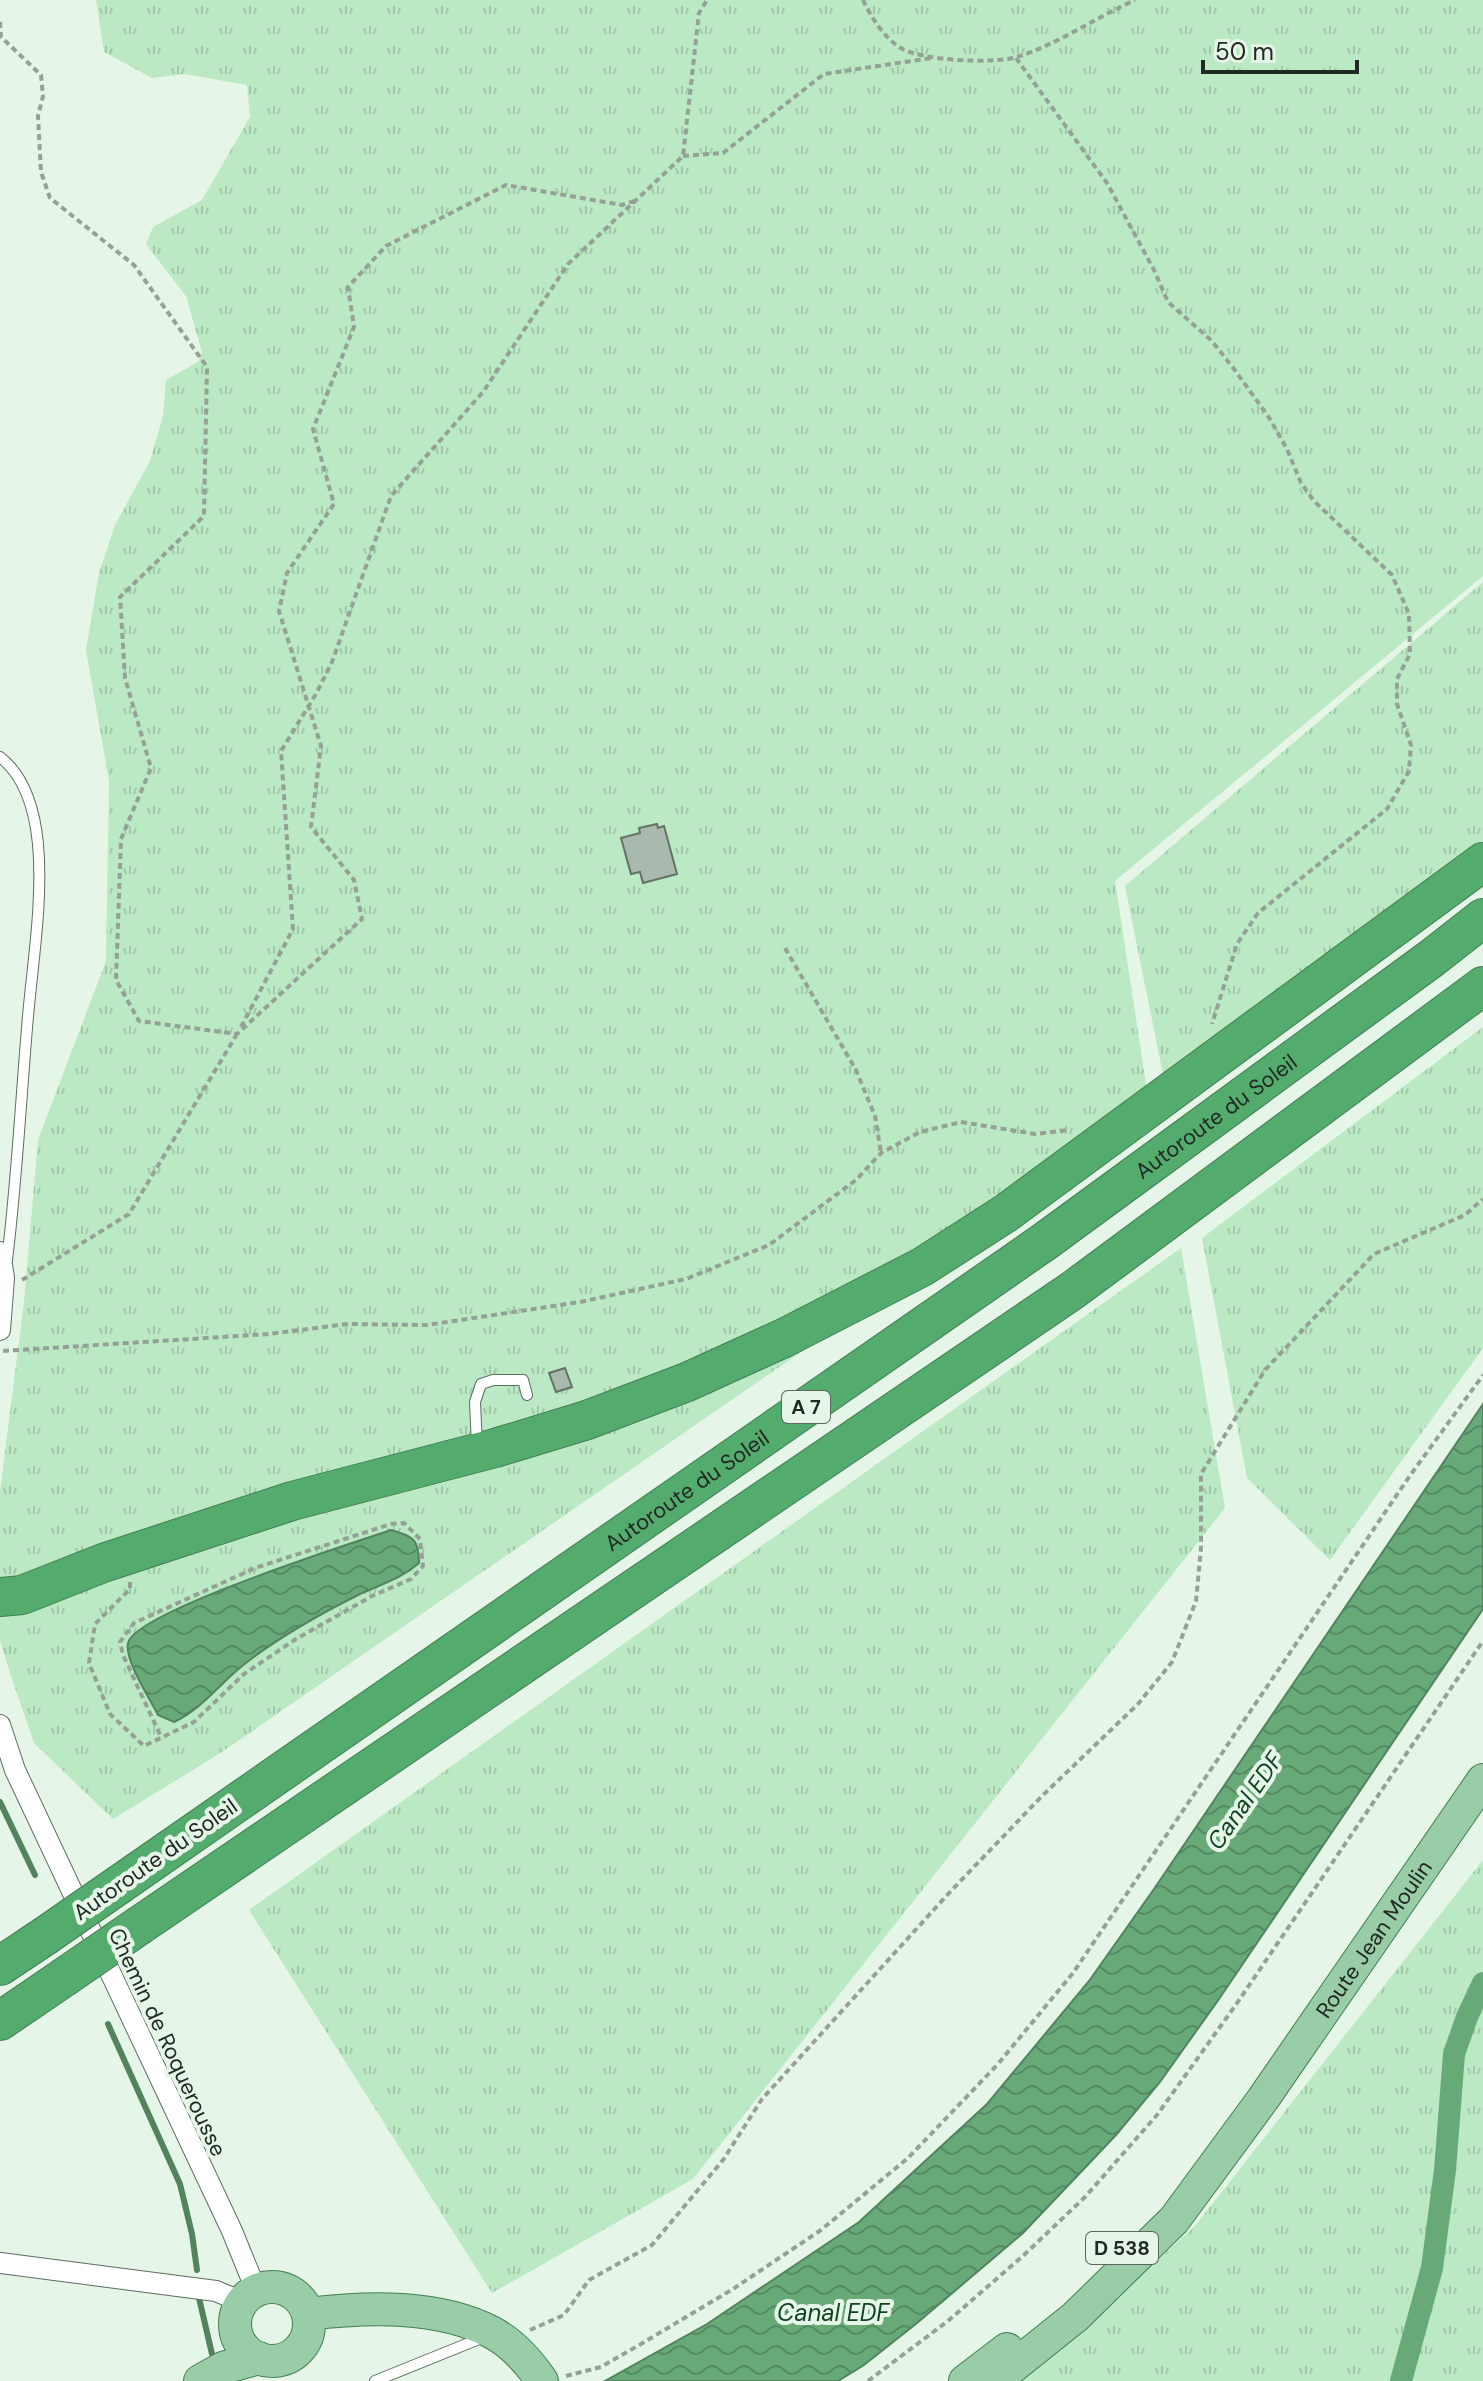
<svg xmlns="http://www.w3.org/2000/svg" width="1483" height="2381" font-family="'DM Sans',sans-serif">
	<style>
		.grass { fill: url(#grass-tufts) }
		.water { fill: url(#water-waves); stroke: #52835e; stroke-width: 2 }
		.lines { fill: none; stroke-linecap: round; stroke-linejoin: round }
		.stream { stroke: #52835e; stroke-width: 6 }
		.canal { stroke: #67aa78; stroke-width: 22 }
		.building { fill: #aab9ad; stroke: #637166; stroke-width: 2 }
		.lane-casing { stroke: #5e6c61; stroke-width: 12 }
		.street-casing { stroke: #5e6c61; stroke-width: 22 }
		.primary-casing { stroke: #427e53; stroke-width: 34 }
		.highway-casing { stroke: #427e53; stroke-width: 40 }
		.path { stroke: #95a197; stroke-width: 4; stroke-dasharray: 6 4; stroke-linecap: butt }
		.lane { stroke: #fff; stroke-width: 10 }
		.street { stroke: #fff; stroke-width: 20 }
		.primary { stroke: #98cda7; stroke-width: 32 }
		.highway { stroke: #53ac6d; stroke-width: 38 }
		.highway-bridge-casing { stroke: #427e53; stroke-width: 40; stroke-linecap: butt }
		.highway-bridge { stroke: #53ac6d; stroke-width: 38 }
		.labels { text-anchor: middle; stroke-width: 8; stroke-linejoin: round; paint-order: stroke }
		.shield { fill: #e5f5e8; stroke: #5c665e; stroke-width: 2 }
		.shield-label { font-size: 20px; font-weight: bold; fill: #222823 }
		.street-label { font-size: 22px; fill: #222823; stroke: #e5f5e8 }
		.water-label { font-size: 24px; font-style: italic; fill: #104322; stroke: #e5f5e8 }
	</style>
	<defs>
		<pattern id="grass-tufts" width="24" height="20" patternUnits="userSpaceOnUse" patternTransform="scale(2)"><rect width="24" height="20" fill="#bae9c4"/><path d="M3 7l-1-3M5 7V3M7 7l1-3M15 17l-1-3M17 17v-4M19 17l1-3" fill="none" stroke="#a0c8a8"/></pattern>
		<pattern id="water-waves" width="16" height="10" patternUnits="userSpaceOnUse" patternTransform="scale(2)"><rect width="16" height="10" fill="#67aa78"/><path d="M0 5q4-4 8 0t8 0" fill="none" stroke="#548a62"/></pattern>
	</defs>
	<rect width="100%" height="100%" fill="#e5f5e8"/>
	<path class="grass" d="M96,0H1483V576L1115,881L1150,1111L219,1754L113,1819L34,1743L11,1676L0,1640V1492L24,1302L38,1140L106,961L109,781L86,650L99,573L115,525L150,461L163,416L166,380L198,362L202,352L186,296L146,244L153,227L202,200L250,117L247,85L185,74L152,78L104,52Z
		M1483,582V863L1171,1114L1125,886Z
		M1483,1027V1348L1330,1560L1247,1478L1202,1238Z
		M1181,1248L1225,1508L693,2179L492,2293L249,1910Z
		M1483,1860V2381H1017L1053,2354L1194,2227Z"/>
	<path class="water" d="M1483,1404V1609L1219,1999L1160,2082L1116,2135L1023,2233L917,2323L864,2365L838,2381H605L707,2324L859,2222L987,2104L1089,1981L1154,1889Z
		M391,1530C413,1536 419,1539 419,1563C401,1579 382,1584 360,1594C318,1615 271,1641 235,1672C215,1690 199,1710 174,1722L158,1715C150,1699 124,1659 128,1643C135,1612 353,1543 391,1530Z"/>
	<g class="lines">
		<path class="stream" d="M0,1802L35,1875
			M108,2024L180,2184L192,2234L197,2270
			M199,2298L212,2354"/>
		<path class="canal" d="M1401,2381L1432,2268L1445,2170L1454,2054L1467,2017L1483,1983"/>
	</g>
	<path class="building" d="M657,824L658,828L664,826L677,874L643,883L640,872L631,874L621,838L640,833L639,828Z
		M565,1368L572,1387L556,1392L549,1373Z"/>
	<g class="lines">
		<defs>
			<path id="lane" d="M0,757C26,777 35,813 38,844C43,900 33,960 28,1016C21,1097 17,1179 7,1260
				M477,1446L475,1402L481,1384L493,1380H523L527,1395
				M375,2381L484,2337"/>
			<path id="street" d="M0,1252L4,1278L0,1330
				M0,1725L15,1770L232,2231L256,2290
				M0,2263L216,2291L242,2302"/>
			<g id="primary">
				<circle cx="272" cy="2324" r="37"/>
				<path d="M308,2314C366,2307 439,2304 493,2333C513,2344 529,2362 542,2381"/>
				<path d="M200,2381L223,2368L259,2358"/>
				<path d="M965,2381L1007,2349"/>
				<path id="s1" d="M995,2381L1075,2317L1174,2220L1263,2099L1483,1780"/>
			</g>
			<g id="highway">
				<path d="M0,1597L22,1595L103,1563L292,1501L495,1448L587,1420L687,1382L786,1337L922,1267L1006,1213L1483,862"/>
				<path id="s2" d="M120,1884L1044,1242L1432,958L1483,918"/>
				<path d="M140,1925L1073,1290L1483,986"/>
				<path d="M0,1966L45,1936"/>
				<path d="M0,2021L63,1978"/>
			</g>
		</defs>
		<use href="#lane" class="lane-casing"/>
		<use href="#street" class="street-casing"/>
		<use href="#primary" class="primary-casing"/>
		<use href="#highway" class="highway-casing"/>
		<path class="path" d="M863,0C871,17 884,38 901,48C922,61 994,64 1017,57C1056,45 1097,17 1135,0
			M0,22L1,37L41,75L43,96L38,116L41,172L50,198L134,265L207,367L204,516L120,597L125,678L151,768L121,839L116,980L139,1021L237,1034L362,919L354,880L311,827L321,746L279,611L287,573L334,504L313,429L354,327L348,287L386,246L506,185L622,205L637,200
			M1016,58L1107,183L1154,270L1168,302L1212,341L1234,369L1268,416L1287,449L1301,483L1314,501L1392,575L1409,614L1410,654L1397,679V704L1411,745L1409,771L1387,809L1258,913L1237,944L1212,1024
			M683,156L723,153L824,74L932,58
			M785,948L856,1070L875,1116L881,1153
			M241,1027L293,929L281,751L316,694L332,662L391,496L483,392L568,264L683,156L699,13L707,0
			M22,1280L129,1214L237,1034
			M3,1351L269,1334L348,1324L427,1325L580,1302L686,1279L769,1245L856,1180L881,1153L920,1132L961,1122L1035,1134L1069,1130
			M130,1582V1589L95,1624L89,1663L110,1714L144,1746L194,1722L244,1674L296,1639L372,1596L411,1579L423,1566L420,1539L404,1523L391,1524L255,1568L134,1623L120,1642L123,1655L161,1737
			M530,2330L564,2315L589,2280L652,2245L723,2160L762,2099L949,1893L1042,1796L1138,1704L1172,1662L1196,1601L1201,1548V1474L1265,1370L1374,1254L1465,1215L1483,1199
			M566,2376L601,2367L641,2344L733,2289L821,2230L908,2158L998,2064L1073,1973L1409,1477L1483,1375
			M868,2381L948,2321L1024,2255L1085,2197L1157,2115L1235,2006L1483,1641"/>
		<use href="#lane" class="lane"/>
		<use href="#street" class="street"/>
		<use href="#primary" class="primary"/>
		<use href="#highway" class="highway"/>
		<defs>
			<path id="highway-bridge" d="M45,1936L120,1884
				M63,1978L140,1925"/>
		</defs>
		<use href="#highway-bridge" class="highway-bridge-casing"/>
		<use href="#highway-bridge" class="highway-bridge"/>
	</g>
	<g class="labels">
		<g class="shield">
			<rect x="782" y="1391" width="48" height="32" rx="6"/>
			<rect x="1086" y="2232" width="72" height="32" rx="6"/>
		</g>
		<g class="shield-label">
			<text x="806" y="1414">A 7</text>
			<text x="1122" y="2255">D 538</text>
		</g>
		<g class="street-label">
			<text dy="8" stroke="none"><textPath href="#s2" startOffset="1338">Autoroute du Soleil</textPath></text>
			<text dy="8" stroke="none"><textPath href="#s2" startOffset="690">Autoroute du Soleil</textPath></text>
			<text transform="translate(155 1859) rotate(-35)" y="8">Autoroute du Soleil</text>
			<text dy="8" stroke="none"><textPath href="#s1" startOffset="586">Route Jean Moulin</textPath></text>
			<text transform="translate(168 2042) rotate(65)" y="8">Chemin de Roquerousse</text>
		</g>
		<g class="water-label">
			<text transform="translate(1245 1801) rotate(-55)" y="8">Canal EDF</text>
			<text x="833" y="2321">Canal EDF</text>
		</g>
	</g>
	<path d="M1203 60v12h154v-12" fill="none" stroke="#222823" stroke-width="4"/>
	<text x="1215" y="60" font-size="24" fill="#222823" stroke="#e5f5e8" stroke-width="6" paint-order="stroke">50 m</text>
</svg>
